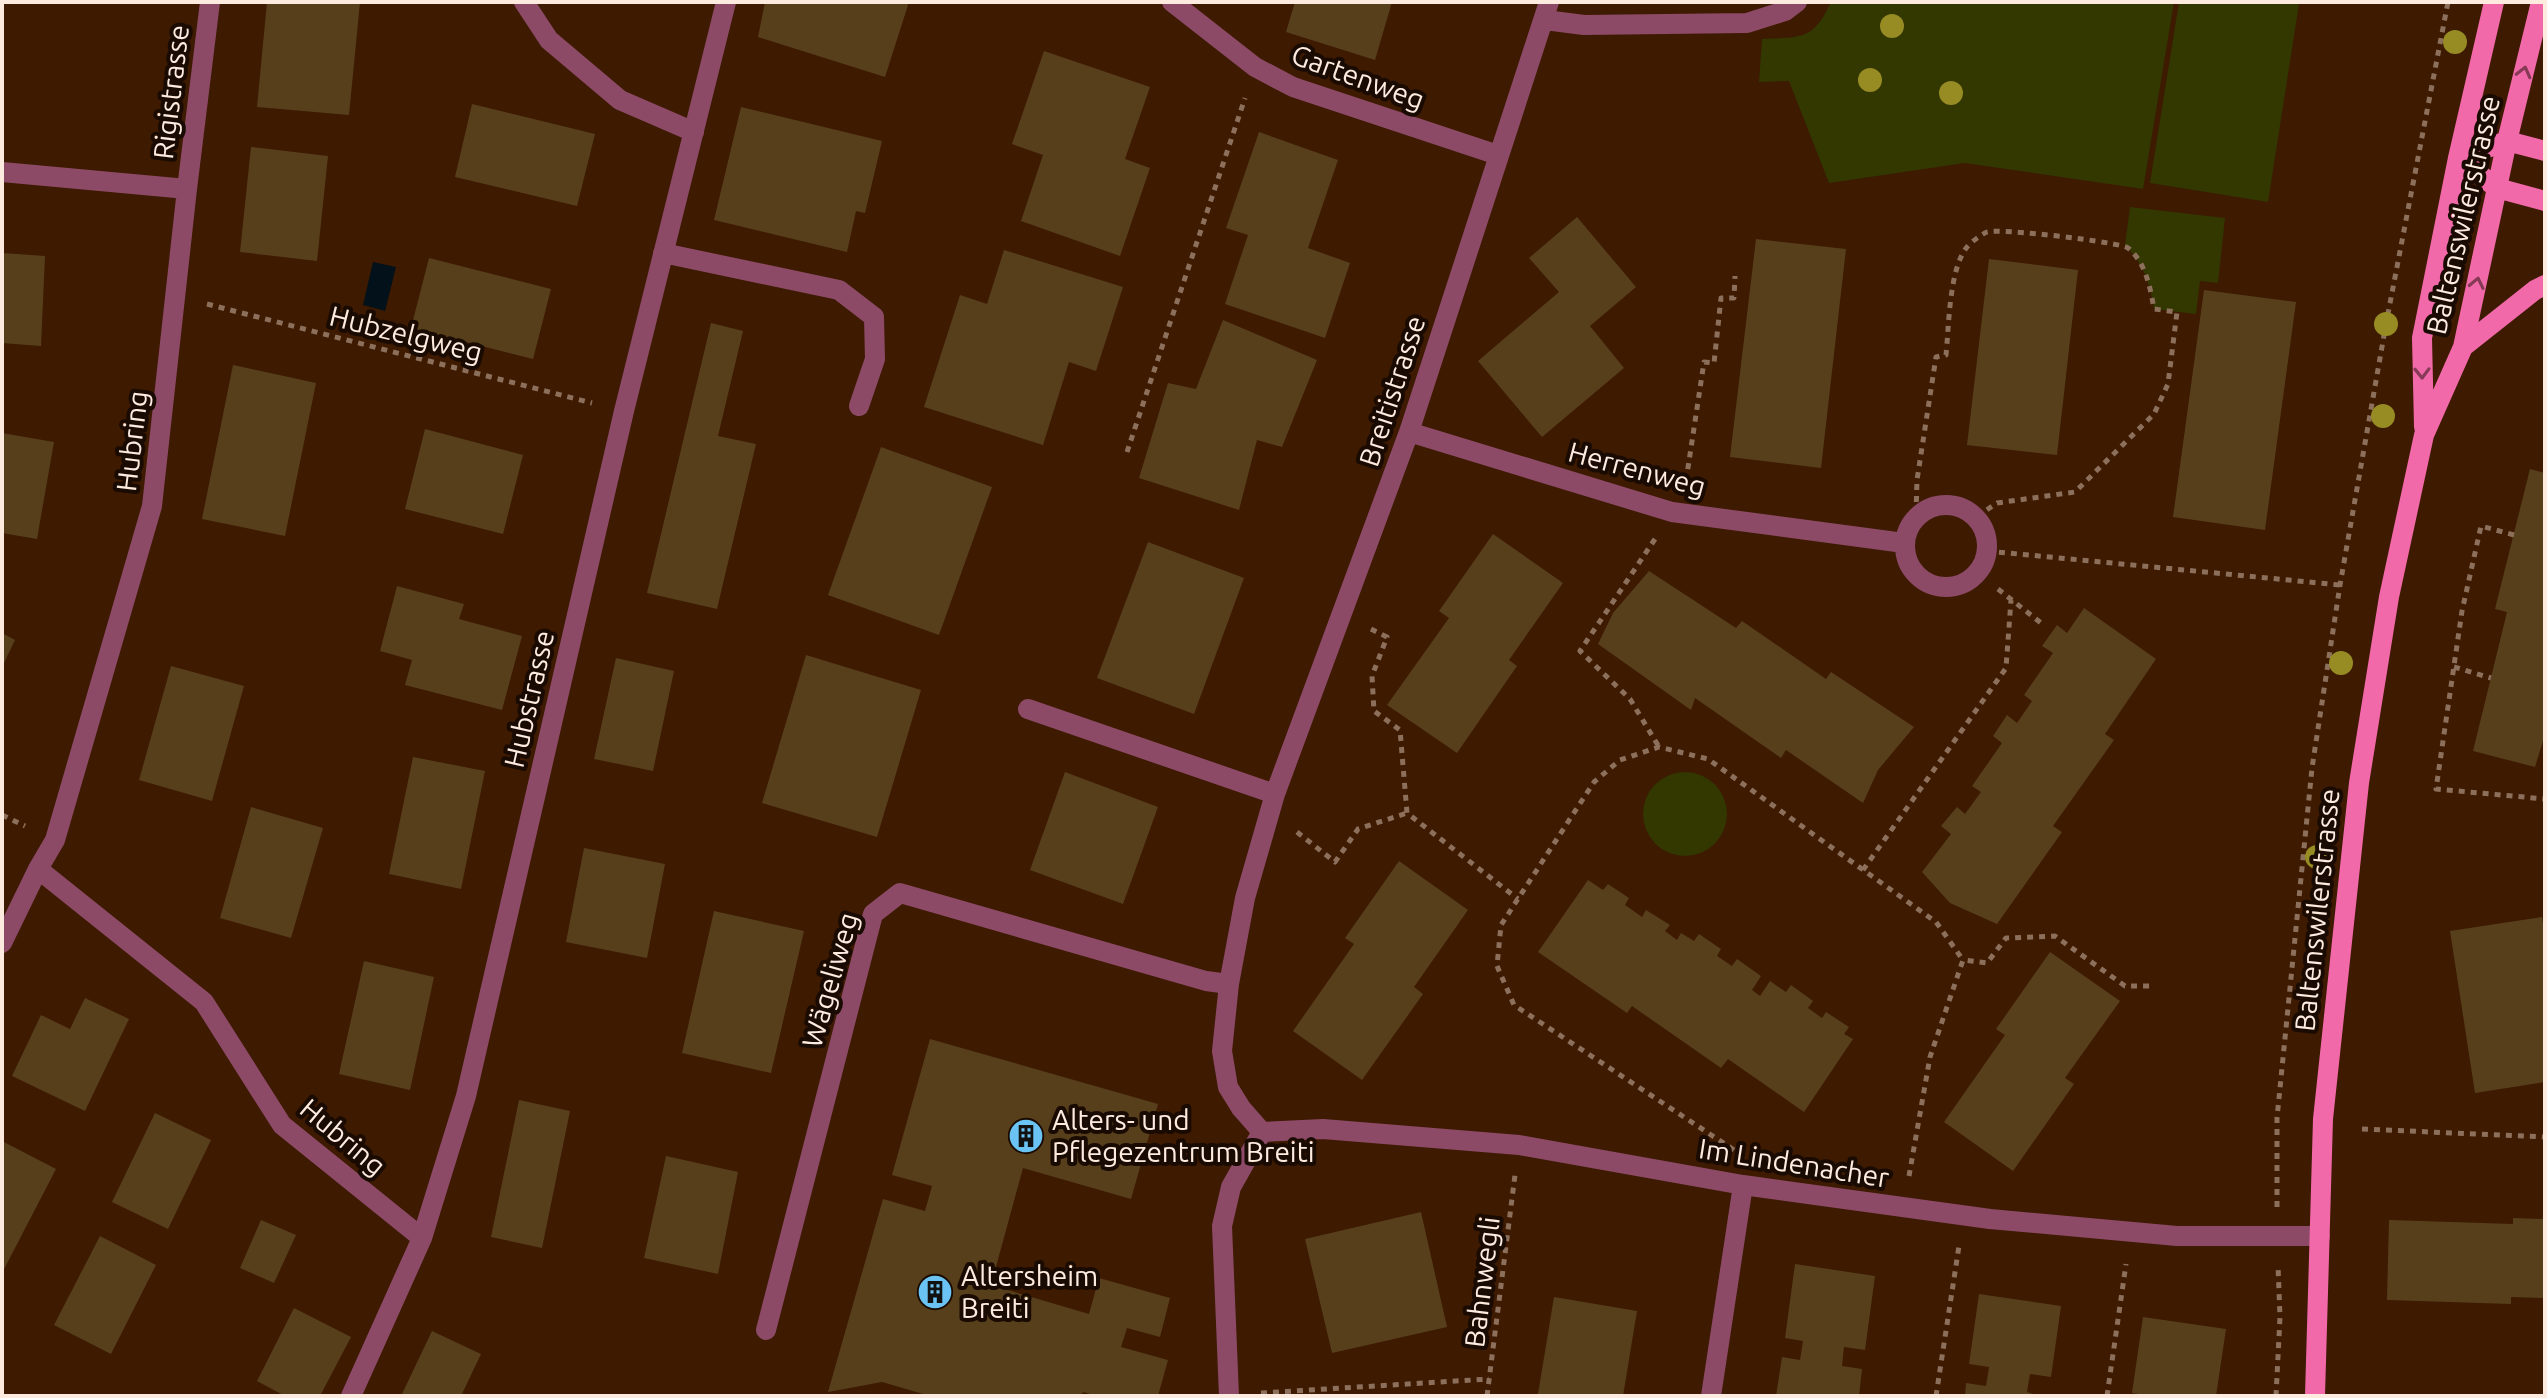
<svg xmlns="http://www.w3.org/2000/svg" width="2547" height="1398" font-family="Ubuntu,sans-serif">
	<style>
		.green { fill: #333700 }
		.water { fill: #02111a }
		.building { fill: #583f1c }
		.lines { fill: none; stroke-linecap: round; stroke-linejoin: round }
		.path { stroke: #8d705c; stroke-width: 5; stroke-dasharray: 6 6; stroke-linecap: butt }
		.minor { stroke: #8c4a67; stroke-width: 20 }
		.major { stroke: #f269a9; stroke-width: 20 }
		.tree { fill: #968c23 }
		.oneway { stroke: #863a56 }
		.labels { text-anchor: middle; stroke-width: 8; stroke-linejoin: round; paint-order: stroke }
		.street-label { font-size: 28px; fill: #feebdf; stroke: #190a02 }
		.poi-label { font-size: 28px; fill: #feebdf; stroke: #190a02; text-anchor: start }
	</style>
	<rect width="100%" height="100%" fill="#3d1a00"/>
	<path class="green" d="M1831,2H2174L2143,189L1965,163L1829,183L1789,81L1759,82L1762,39C1801,37 1813,41 1831,2Z
		M2179,2H2284L2299,4L2268,202L2150,183Z
		M2130,207L2225,218L2218,283L2200,281L2196,314L2154,309C2150,283 2144,265 2125,245Z
		M1643 814a42 42 0 1 1 84 0a42 42 0 1 1-84 0Z"/>
	<path class="water" d="M373,262L396,267L385,311L363,305Z"/>
	<path class="building" d="M267,2H360L349,115L257,107Z
		M765,2H909L885,77L758,37Z
		M1295,2H1392L1375,60L1286,32Z
		M1044,51L1150,87L1125,159L1150,168L1120,256L1021,221L1043,155L1012,144Z
		M472,104L595,134L577,206L455,177Z
		M741,107L882,141L865,213L856,211L847,252L714,220Z
		M1259,132L1338,160L1308,248L1350,263L1325,338L1225,304L1248,235L1226,228Z
		M251,147L328,156L317,261L240,252Z
		M1577,217L1636,287L1590,326L1624,368L1542,437L1478,361L1559,292L1529,258Z
		M1756,239L1846,249L1821,468L1730,457Z
		M1004,250L1123,287L1096,371L1069,362L1043,445L924,407L960,295L987,304Z
		M2,253L45,256L41,346L2,343Z
		M429,258L551,289L533,359L411,328Z
		M1989,259L2078,270L2057,455L1967,445Z
		M2204,290L2296,302L2265,530L2173,517Z
		M1223,320L1317,360L1282,447L1257,440L1239,510L1139,478L1168,383L1196,389Z
		M711,323L743,331L718,436L756,444L717,609L647,593Z
		M233,365L316,383L285,536L202,519Z
		M425,429L523,455L503,534L405,509Z
		M2,433L54,442L37,539L2,533Z
		M881,447L992,487L939,635L828,595Z
		M2530,469L2545,473V734L2535,767L2473,751L2507,612L2495,609Z
		M1493,534L1563,583L1509,660L1517,666L1457,753L1387,705L1449,618L1439,611Z
		M1148,542L1244,578L1194,714L1097,678Z
		M1649,571L1736,628L1742,621L1826,679L1831,672L1914,727L1878,770L1863,803L1786,750L1781,758L1695,698L1691,710L1598,644L1613,613Z
		M397,586L464,604L459,619L522,636L502,710L405,685L412,660L380,651Z
		M2084,608L2156,659L2105,734L2114,740L2053,826L2062,832L1997,924L1950,903L1922,872L1951,834L1941,826L1957,807L1965,814L1981,792L1972,786L2002,743L1993,736L2007,715L2017,723L2032,701L2024,695L2053,653L2042,646L2057,625L2067,633Z
		M2,633L15,640L2,667Z
		M806,655L921,690L877,837L762,803Z
		M616,658L674,671L653,771L594,759Z
		M171,666L244,686L212,801L139,780Z
		M413,757L485,771L461,889L389,874Z
		M1065,772L1158,807L1123,904L1030,870Z
		M251,807L323,828L291,938L220,918Z
		M584,848L665,864L647,958L566,942Z
		M1399,861L1468,910L1414,987L1423,994L1362,1080L1293,1031L1354,944L1345,938Z
		M1588,880L1603,890L1608,884L1629,898L1625,905L1642,917L1646,910L1670,925L1665,931L1677,940L1681,933L1694,941L1699,934L1721,949L1717,956L1732,966L1737,959L1761,976L1752,990L1760,996L1770,981L1786,992L1791,985L1813,1001L1808,1008L1822,1018L1826,1012L1849,1027L1844,1034L1853,1039L1804,1112L1728,1059L1721,1068L1632,1006L1627,1013L1538,952Z
		M714,911L804,931L771,1073L682,1053Z
		M2542,917L2545,938V1082L2475,1093L2450,931Z
		M2050,952L2120,1001L2065,1078L2074,1084L2013,1171L1944,1122L2005,1035L1996,1029Z
		M364,961L434,977L410,1090L339,1074Z
		M85,998L129,1019L85,1111L12,1076L41,1015L70,1029Z
		M930,1039L1158,1104L1131,1199L1023,1168L991,1285L1089,1314L1099,1278L1170,1298L1160,1337L1127,1328L1121,1347L1168,1360L1158,1396H1095L1084,1392L1078,1396H930L882,1382L828,1392L883,1199L925,1211L932,1186L892,1175Z
		M519,1100L570,1111L542,1248L491,1237Z
		M155,1113L211,1140L168,1229L112,1202Z
		M2,1141L56,1169L2,1273Z
		M666,1156L738,1172L718,1274L644,1258Z
		M1421,1212L1447,1327L1332,1353L1305,1239Z
		M2513,1218L2545,1219V1298L2511,1297V1304L2387,1300L2389,1220L2513,1224Z
		M261,1220L296,1235L274,1283L240,1268Z
		M100,1236L156,1265L111,1354L54,1325Z
		M1795,1264L1875,1276L1865,1350L1844,1347L1842,1366L1862,1369L1859,1396H1776L1782,1357L1800,1360L1803,1341L1785,1338Z
		M1979,1294L2061,1306L2051,1377L2030,1374L2027,1392L2039,1396H1965L1966,1383L1986,1386L1989,1367L1969,1364Z
		M1554,1297L1637,1311L1623,1396L1538,1394Z
		M294,1308L351,1337L320,1396H285L257,1381Z
		M2143,1317L2226,1329L2216,1396H2152L2132,1393Z
		M432,1331L481,1354L461,1396H401Z"/>
	<g class="lines">
		<path class="path" d="M207,304L592,403
			M1127,452L1245,98
			M1686,481L1704,362L1714,363L1721,298H1734L1735,276
			M1916,514L1917,480L1936,357L1946,355C1949,326 1949,269 1967,247C1971,242 1982,234 1987,232C2000,228 2120,242 2128,248C2146,263 2150,287 2154,309L2177,312L2168,384L2154,414L2075,492L1997,503L1976,517
			M2514,535L2481,526L2462,611L2436,789L2545,799
			M1655,539L1580,651L1630,699L1659,747
			M1987,551L2340,585
			M1998,589L2041,623
			M1371,629L1387,637L1372,676L1374,711L1400,730L1407,813L1518,899
			M2454,667L2491,678
			M2,815L25,826
			M1297,832L1335,862L1358,829L1407,813
			M1863,870L2006,668L2011,600
			M2362,1129L2545,1137
			M1734,1150L1514,1005L1497,966L1501,925L1594,782L1620,760L1659,747L1708,759L1936,922L1963,960
			M1909,1176L1930,1057L1963,960L1987,963L2006,938L2055,936L2125,986H2154
			M2277,1207V1118L2312,768L2340,585L2386,324L2448,2
			M1261,1393L1489,1379
			M1487,1396L1515,1175
			M1936,1396L1959,1246
			M2107,1396L2126,1264
			M2276,1396L2280,1317L2278,1265"/>
		<path class="minor" d="M524,2L549,40L620,100L694,132
			M1172,2L1255,67L1293,87L1498,155
			M1545,20L1584,25L1747,23L1785,11L1797,2
			M2,172L187,189L152,506L55,840L38,869L2,943
			M187,189L210,2
			M663,253L839,290L874,317L875,359L859,406
			M1409,432L1672,512L1904,543
			M1905 546a41 41 0 1 1 82 0a41 41 0 1 1-82 0Z
			M1028,709L1275,794
			M38,869L204,1002L282,1125L422,1238
			M1262,1132L1241,1108L1228,1087L1222,1051L1229,984L1245,898L1275,794L1409,432L1549,2
			M1262,1132L1323,1129L1519,1145L1743,1185L1990,1219L2177,1236H2320
			M766,1330L873,914L900,893L1206,981L1229,984
			M351,1396L422,1238L466,1096L624,411L726,2
			M1229,1396L1222,1226L1231,1187L1262,1132
			M1711,1396L1743,1185"/>
		<path class="major" d="M2458,158L2497,188L2545,201
			M2458,158L2507,141L2545,151
			M2463,347L2535,290L2545,285
			M2424,427L2422,338L2458,158L2494,2
			M2315,1396L2323,1119L2359,783L2389,597L2424,435L2463,347L2507,141L2541,2"/>
	</g>
	<g class="tree">
		<circle cx="1892" cy="26" r="12"/>
		<circle cx="2455" cy="42" r="12"/>
		<circle cx="1870" cy="80" r="12"/>
		<circle cx="1951" cy="93" r="12"/>
		<circle cx="2386" cy="324" r="12"/>
		<circle cx="2383" cy="416" r="12"/>
		<circle cx="2341" cy="663" r="12"/>
		<circle cx="2317" cy="857" r="12"/>
	</g>
	<defs><path id="oneway-chevron" d="M-2-3.5L2.5 0L-2 3.5" fill="none" stroke-width="1.6" stroke-linecap="round" stroke-linejoin="round" transform="scale(2)"/></defs>
	<g class="oneway">
		<use href="#oneway-chevron" transform="translate(2524 72) rotate(-76)"/>
		<use href="#oneway-chevron" transform="translate(2477 283) rotate(-78)"/>
		<use href="#oneway-chevron" transform="translate(2422 373) rotate(89)"/>
	</g>
	<defs>
		<symbol id="building-disc" viewBox="-11 -11 22 22"><circle r="9.5" fill="#6ac3f2" stroke="#190a02"/><path d="M-4-6H4V6H1V3H-1V6H-4ZM-2.5-4.3h1.7v1.8h-1.7ZM.8-4.3h1.7v1.8H.8ZM-2.5-1h1.7V.8h-1.7ZM.8-1h1.7V.8H.8Z" fill="#111"/></symbol>
	</defs>
	<g fill-rule="evenodd">
		<use href="#building-disc" x="1006" y="1116" width="40" height="40"/>
		<use href="#building-disc" x="915" y="1272" width="40" height="40"/>
	</g>
	<g class="labels">
		<g class="street-label">
			<text transform="translate(1358 77) rotate(20)" y="10">Gartenweg</text>
			<text transform="translate(171 92) rotate(-83)" y="10">Rigistrasse</text>
			<text transform="translate(2463 215) rotate(-77)" y="10">Baltenswilerstrasse</text>
			<text transform="translate(406 334) rotate(14)" y="10">Hubzelgweg</text>
			<text transform="translate(1392 391) rotate(-72)" y="10">Breitistrasse</text>
			<text transform="translate(132 441) rotate(-83)" y="10">Hubring</text>
			<text transform="translate(1637 469) rotate(15)" y="10">Herrenweg</text>
			<text transform="translate(529 699) rotate(-77)" y="10">Hubstrasse</text>
			<text transform="translate(2317 910) rotate(-84)" y="10">Baltenswilerstrasse</text>
			<text transform="translate(830 980) rotate(-74)" y="10">Wägeliweg</text>
			<text transform="translate(343 1137) rotate(40)" y="10">Hubring</text>
			<text transform="translate(1794 1163) rotate(9)" y="10">Im Lindenacher</text>
			<text transform="translate(1482 1282) rotate(-83)" y="10">Bahnwegli</text>
		</g>
		<g class="poi-label">
			<text x="1052" y="1130">Alters- und<tspan x="1052" dy="32">Pflegezentrum Breiti</tspan></text>
			<text x="961" y="1286">Altersheim<tspan x="961" dy="32">Breiti</tspan></text>
		</g>
	</g>
	<rect width="2547" height="1398" fill="none" stroke="#feebdf" stroke-width="8"/>
</svg>
